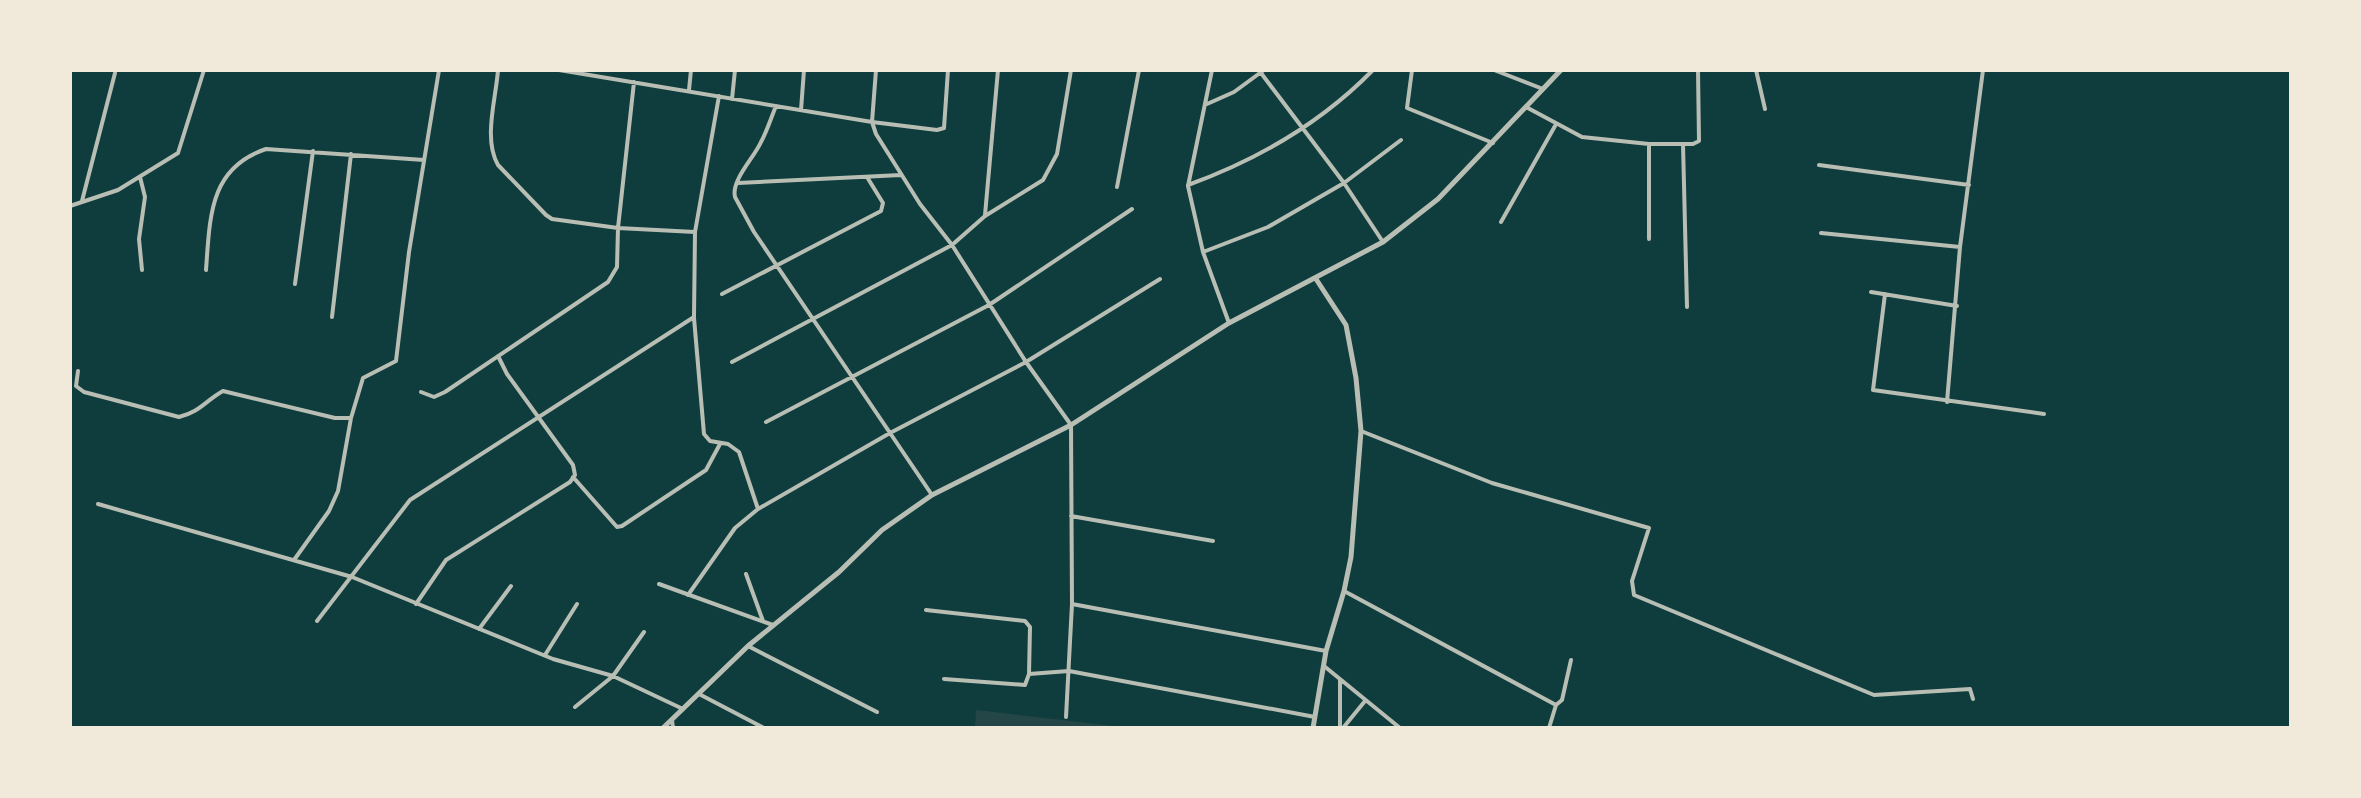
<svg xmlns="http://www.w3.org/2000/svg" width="2361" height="798" font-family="Manrope,sans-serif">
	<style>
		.green { fill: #244646 }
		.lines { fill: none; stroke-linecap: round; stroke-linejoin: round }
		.minor { stroke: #b8beb3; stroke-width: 4 }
		.tertiary { stroke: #b8beb3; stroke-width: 5 }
	</style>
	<rect width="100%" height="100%" fill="#0f3d3e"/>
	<path class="green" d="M976,710L1123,727H975Z"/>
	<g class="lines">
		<path class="minor" d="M498,70C496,99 483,139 498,165L546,215L552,219L618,228L695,232
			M559,70L872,122L937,130L944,128L948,70
			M876,70L872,122L876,134L920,204L952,245L1026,362L1071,425L1072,604L1066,717
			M1212,70L1188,186L1203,252L1229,323
			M1412,70L1407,108L1493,143
			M1494,70L1543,89
			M1756,70L1765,109
			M1261,73L1344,183L1383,242
			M689,90L691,70
			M732,99L735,70
			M1207,104L1234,92L1264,70
			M776,106C771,118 767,131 761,142C754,158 731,180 735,197L754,232L932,495
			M1526,107L1582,137L1649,144H1693L1699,141L1698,70
			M801,110L804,70
			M1649,144V239
			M1683,144L1687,307
			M1819,165L1969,185
			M140,177L145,197L139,239L142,270
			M738,183L901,175
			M1188,185C1257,160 1321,123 1373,70
			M1117,187L1139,70
			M82,201L115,73
			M70,206L118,190L178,153L204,70
			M985,215L998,70
			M1501,222L1555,126
			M1821,233L1960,247
			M1203,252L1268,227L1344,183L1401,140
			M206,270C210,217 209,168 266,149L424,160
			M295,284L313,151
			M1871,292L1957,306
			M722,294L881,211L883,203L867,177
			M1885,294L1873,390L2044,414
			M332,317L351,154
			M694,318L704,434L710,441L728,444L739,452L758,509
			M732,362L952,245L985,216L1043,180L1057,154L1071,70
			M78,371L76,386L84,392L179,417C200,412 205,401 223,391L335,418H351
			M421,392L434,397L445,392L608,282L617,267L618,228L634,82
			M1947,402L1960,247L1983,70
			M766,422L989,305L1132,209
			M1361,431L1492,483L1649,528L1632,581L1634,595L1874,695L1970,689L1973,699
			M573,477L617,527L622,526L706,470L720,444
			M98,504L352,577L553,659L613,676L683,709
			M1071,516L1213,541
			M294,560L329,511L338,491L351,418L363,378L396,361L409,252L439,70
			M746,574L763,621
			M659,584L773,625
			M1344,591L1556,705
			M688,595L735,528L758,509L890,433L1026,362L1160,279
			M416,604L446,560L570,482L575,475L573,465L507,374L498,356
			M1072,604L1326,651
			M926,610L1025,621L1030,627L1029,674L1025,685L944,679
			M317,621L410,500L694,317L695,232L719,96
			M479,629L511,586
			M748,646L877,712
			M545,655L577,604
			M1324,666L1400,728
			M1029,674L1069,671L1315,717
			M699,694L764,728
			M575,707L613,676L644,632
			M672,720L673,728
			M1340,728V680
			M1343,728L1365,701
			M1549,728L1556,705L1562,700L1571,660"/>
		<path class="tertiary" d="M663,728L748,646L839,572L882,530L932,495L1071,425L1229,323L1383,242L1438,199L1561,70
			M1313,728L1326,651L1344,591L1351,557L1361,431L1356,378L1346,325L1316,279"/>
	</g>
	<rect width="2361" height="798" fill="none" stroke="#f1e9da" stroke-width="144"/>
</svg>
